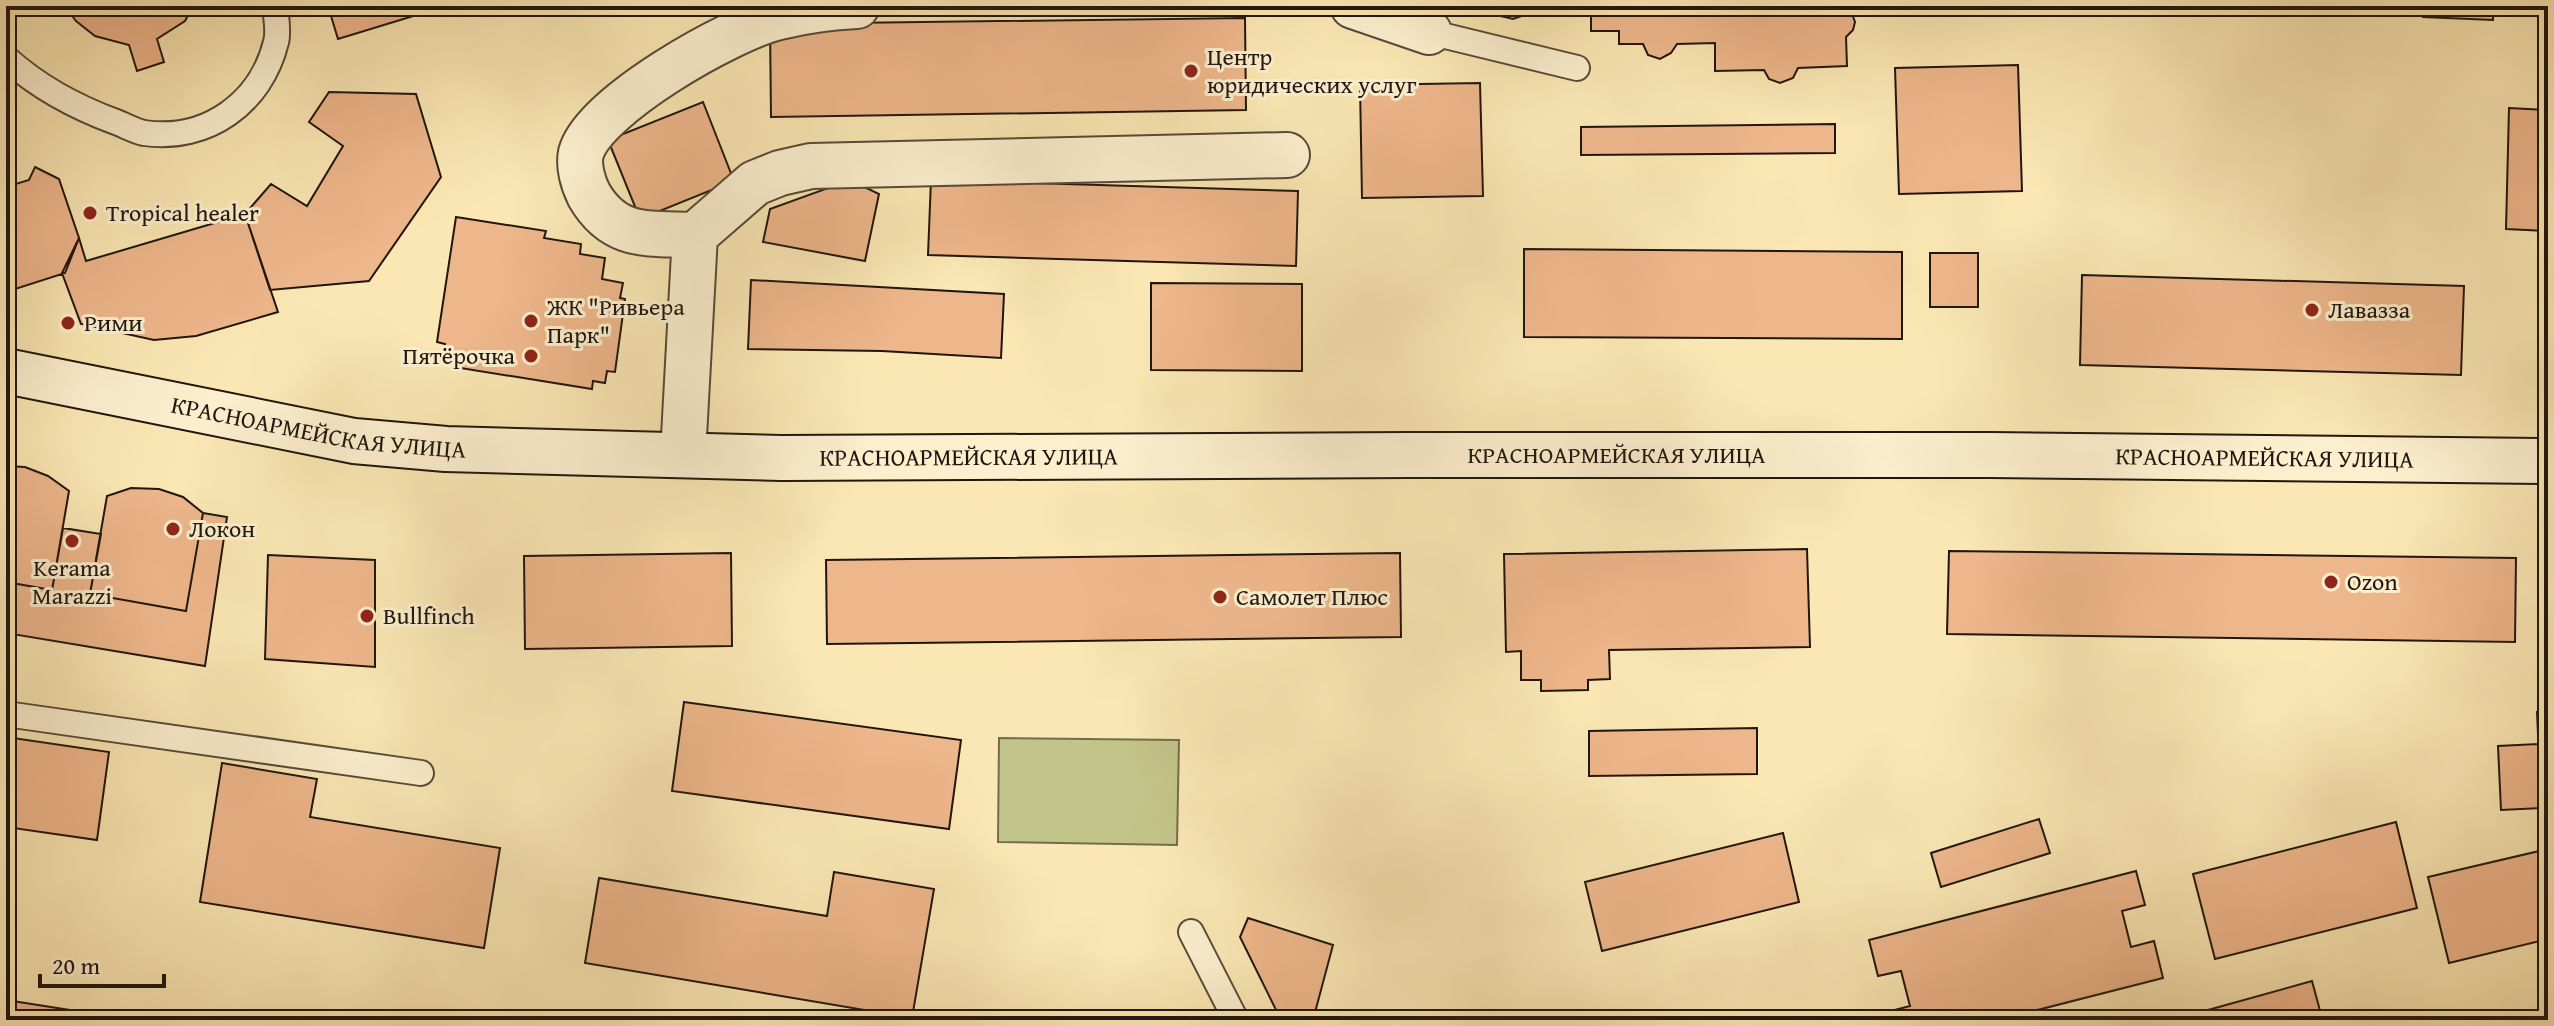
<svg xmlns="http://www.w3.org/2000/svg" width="2554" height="1026" font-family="'Gentium Book Plus',serif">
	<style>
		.green { fill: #c3c489; stroke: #726d4c; stroke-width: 2 }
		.building { fill: #eeb68b; stroke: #20160f; stroke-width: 2 }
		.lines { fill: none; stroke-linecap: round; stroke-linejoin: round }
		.lane-casing { stroke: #564a38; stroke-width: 28 }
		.street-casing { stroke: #564a38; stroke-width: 48 }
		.secondary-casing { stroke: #20160f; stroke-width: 48 }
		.lane { stroke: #fcefce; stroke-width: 24 }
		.street { stroke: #fcefce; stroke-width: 44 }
		.secondary { stroke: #fcefce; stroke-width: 44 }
		.poi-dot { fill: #8f2418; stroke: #fcefce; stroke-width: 3 }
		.labels { text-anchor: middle; stroke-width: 6; stroke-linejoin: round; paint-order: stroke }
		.poi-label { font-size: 24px; fill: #20160f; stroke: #fcefce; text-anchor: start }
		.street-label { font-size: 24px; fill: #20160f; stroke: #fcefce }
	</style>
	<rect width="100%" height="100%" fill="#fae7b3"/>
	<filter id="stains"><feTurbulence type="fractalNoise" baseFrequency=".0025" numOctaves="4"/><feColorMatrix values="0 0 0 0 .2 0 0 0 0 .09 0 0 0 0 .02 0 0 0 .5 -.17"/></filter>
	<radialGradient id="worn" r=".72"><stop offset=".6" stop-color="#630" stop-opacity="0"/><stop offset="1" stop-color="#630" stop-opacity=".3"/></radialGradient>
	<path class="green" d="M999,738L1179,740L1177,845L998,842Z"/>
	<path class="building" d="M65,6H193L185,21L157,39L164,62L137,71L129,45L95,36L76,21Z
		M328,6H446L338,39Z
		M1493,6H1532L1525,15L1513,19L1501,16Z
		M1591,6H1844L1851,11L1855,22L1853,30L1846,37L1847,66L1798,68L1793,78L1780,83L1769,79L1764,70L1715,71V43L1677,44L1671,53L1660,59L1648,55L1643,44H1619V31H1591Z
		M2423,6H2493V20L2423,17Z
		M1245,18L1246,110L771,117L770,24Z
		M2018,65L2022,191L1899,194L1895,68Z
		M1480,83L1483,196L1362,198L1360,85Z
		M329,92L416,94L441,177L369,281L270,290L245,214L271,184L307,206L343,146L309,122Z
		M703,102L734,181L640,219L608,140Z
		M2509,108L2548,110V231L2506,229Z
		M1835,124V153L1581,155V127Z
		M35,167L59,179L79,238L65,273L6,292V209L14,196L8,193L12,185L29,180Z
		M850,180L879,194L865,261L763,242L770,209Z
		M931,180L1298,191L1296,266L928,255Z
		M245,214L278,312L196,336L154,340L81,324L62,273L79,238L86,261Z
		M456,217L546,231L544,238L581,244L580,254L605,258L602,279L623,283L620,298L625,299L615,372L607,371L605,383L593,381L592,389L454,367L455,358L443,357L445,344L437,342Z
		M1524,249L1902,252V339L1524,337Z
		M1930,253H1978V307H1930Z
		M2082,275L2464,286L2461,375L2080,365Z
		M751,280L1004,294L1001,358L882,351L748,349Z
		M1151,283L1302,284V371L1151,370Z
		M6,466L25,467L48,476L69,491L52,590L6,582Z
		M131,488L159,489L183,497L203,513L186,611L90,594L107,496Z
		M203,513L227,517L205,666L6,633V582L52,590L63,528L101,534L90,594L186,611Z
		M1807,549L1810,647L1609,650L1610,679L1588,680V690L1541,691V680H1521V651L1506,652L1504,554Z
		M1949,551L2516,558L2515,642L1947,634Z
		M731,553L732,646L525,649L524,556Z
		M1400,553L1401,637L827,644L826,560Z
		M268,555L375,560V667L265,659Z
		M684,702L961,740L949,829L672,791Z
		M2548,711V779H2540L2537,712Z
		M1757,728V774L1589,776V731Z
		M6,737L109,752L97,840L6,827Z
		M2538,744L2542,808L2501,810L2498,746Z
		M222,763L317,779L310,817L500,848L484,948L200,902Z
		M2039,819L2050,853L1941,887L1931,853Z
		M2396,822L2417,908L2215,959L2193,874Z
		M1783,833L1799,902L1602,951L1585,882Z
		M2548,849V939L2449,963L2428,877Z
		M2136,871L2145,905L2122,911L2131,947L2154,941L2163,978L1998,1020H1889L1887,1012L1910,1006L1901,971L1878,976L1869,940Z
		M834,872L934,889L912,1018L585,963L599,878L827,916Z
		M1248,918L1333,945L1313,1020H1281L1240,937Z
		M2312,981L2322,1018L2314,1020H2211L2208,1010Z
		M6,1000L134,1020H6Z
		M1040,1013L1042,1020H1012Z"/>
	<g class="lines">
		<defs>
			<path id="lane" d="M1429,32L1577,68
				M6,58C38,87 75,107 116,122C124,125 135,131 144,133C207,142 261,103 276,42C279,32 276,17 275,6
				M6,714L421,773
				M1191,932L1236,1020"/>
			<path id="street" d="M1353,6L1429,32
				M695,235C649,233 615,240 589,195C583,183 578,166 581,153C594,106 731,28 779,17C804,11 832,7 857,6
				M683,455L695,235L755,183L780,173L811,166L1287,155"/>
			<g id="secondary">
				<path id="s1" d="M6,371L354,441L446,449L781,458L1409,455H1990L2548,461"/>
			</g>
		</defs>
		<use href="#lane" class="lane-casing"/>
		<use href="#street" class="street-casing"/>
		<use href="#secondary" class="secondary-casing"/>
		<use href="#lane" class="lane"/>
		<use href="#street" class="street"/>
		<use href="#secondary" class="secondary"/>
	</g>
	<g class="poi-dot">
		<circle cx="1191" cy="71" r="8"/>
		<circle cx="90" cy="213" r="8"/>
		<circle cx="2312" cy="310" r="8"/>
		<circle cx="531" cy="321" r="8"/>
		<circle cx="68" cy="323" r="8"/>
		<circle cx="531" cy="356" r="8"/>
		<circle cx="173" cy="529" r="8"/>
		<circle cx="72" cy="541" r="8"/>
		<circle cx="2331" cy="582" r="8"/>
		<circle cx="1220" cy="597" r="8"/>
		<circle cx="367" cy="616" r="8"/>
	</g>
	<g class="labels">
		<g class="poi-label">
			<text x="1207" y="65">Центр<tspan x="1207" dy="28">юридических услуг</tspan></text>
			<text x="106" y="221">Tropical healer</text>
			<text x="547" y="315">ЖК "Ривьера<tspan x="547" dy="28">Парк"</tspan></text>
			<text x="2328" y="318">Лавазза</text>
			<text x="84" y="331">Рими</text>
			<text x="515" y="364" text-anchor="end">Пятёрочка</text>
			<text x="189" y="537">Локон</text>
			<text x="72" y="576" text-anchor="middle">Kerama<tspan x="72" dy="28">Marazzi</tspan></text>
			<text x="2347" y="590">Ozon</text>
			<text x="1236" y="605">Самолет Плюс</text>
			<text x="383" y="624">Bullfinch</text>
		</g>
		<g class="street-label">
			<text dy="8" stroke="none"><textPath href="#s1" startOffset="318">КРАСНОАРМЕЙСКАЯ УЛИЦА</textPath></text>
			<text dy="8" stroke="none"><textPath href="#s1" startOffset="1618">КРАСНОАРМЕЙСКАЯ УЛИЦА</textPath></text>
			<text dy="8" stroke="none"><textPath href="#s1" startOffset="970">КРАСНОАРМЕЙСКАЯ УЛИЦА</textPath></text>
			<text dy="8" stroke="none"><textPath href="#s1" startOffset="2266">КРАСНОАРМЕЙСКАЯ УЛИЦА</textPath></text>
		</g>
	</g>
	<rect width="2554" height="1026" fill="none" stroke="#fae7b3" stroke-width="32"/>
	<rect x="8" y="8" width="2538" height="1010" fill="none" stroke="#20160f" stroke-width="4"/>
	<rect x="16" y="16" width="2522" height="994" fill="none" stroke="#20160f" stroke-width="2"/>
	<path d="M40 974v12h124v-12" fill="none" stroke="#20160f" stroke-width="4"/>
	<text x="52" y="974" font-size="24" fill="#20160f" stroke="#fcefce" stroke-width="6" paint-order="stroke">20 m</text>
	<rect width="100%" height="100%" filter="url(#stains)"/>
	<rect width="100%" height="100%" fill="url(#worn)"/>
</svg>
